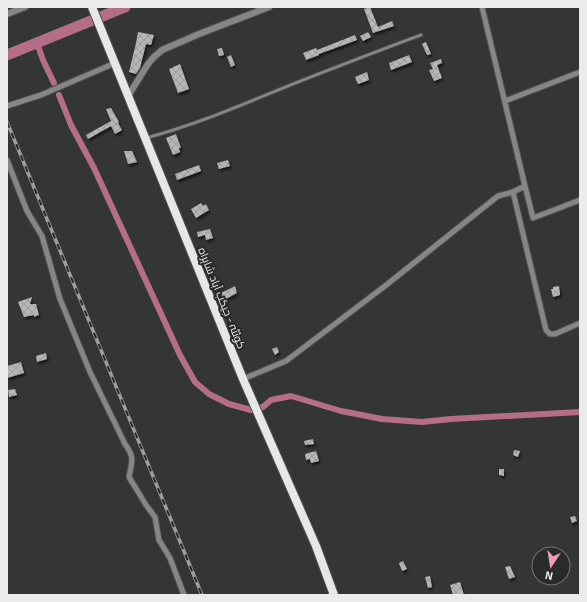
<svg xmlns="http://www.w3.org/2000/svg" width="587" height="602" font-family="Georgia,Cairo,serif">
	<style>
		.lines { fill: none; stroke-linecap: round; stroke-linejoin: round }
		.canal { stroke: #b66e88; stroke-width: 6 }
		.river { stroke: #b66e88; stroke-width: 11 }
		.building { fill: url(#building-cross-hatch); filter: url(#shadow) }
		.service-casing { stroke: #505350; stroke-width: 4.5 }
		.minor-casing { stroke: #505350; stroke-width: 7 }
		.tertiary-casing { stroke: #505350; stroke-width: 8 }
		.trunk-casing { stroke: #505350; stroke-width: 10 }
		.service { stroke: #858685; stroke-width: 2.5 }
		.minor { stroke: #858685; stroke-width: 5 }
		.tertiary { stroke: #858685; stroke-width: 6 }
		.trunk { stroke: #e5e8e5; stroke-width: 8 }
		.rail-casing { stroke: #9d9f9d; stroke-width: 3.5 }
		.rail { stroke: #292b29; stroke-width: 2; stroke-dasharray: 6; stroke-linecap: butt }
		.labels { text-anchor: middle; stroke-width: 4; stroke-linejoin: round; paint-order: stroke }
		.street-label { font-size: 11px; fill: #eaebea; stroke: #292b29 }
	</style>
	<defs>
		<pattern id="building-cross-hatch" width="8" height="8" patternUnits="userSpaceOnUse"><rect width="8" height="8" fill="#b4b7b4"/><path d="M0 0l8 8M0 8l8-8" fill="none" stroke="#989b98"/></pattern>
		<filter id="shadow"><feDropShadow dx="1.5" dy="2.5" stdDeviation="1" flood-color="#0009"/></filter>
	</defs>
	<rect width="100%" height="100%" fill="#333633"/>
	<g class="lines">
		<path class="canal" d="M37,43L43,60L54,83
			M59,95L71,125L94,168L180,355L195,382L209,394L229,404L251,410L263,407L271,400L291,396L341,411L382,419L422,422L451,419L580,412"/>
		<path class="river" d="M7,55L125,7"/>
	</g>
	<path class="building" d="M370,7L378,27L392,21L394,26L373,33L364,9Z
		M138,32L154,35L151,45L146,44L140,68L136,74L129,72L136,43Z
		M368,32L371,37L363,41L360,36Z
		M355,35L357,40L319,54V55L306,60L303,53L316,48L317,50Z
		M426,42L431,54L427,55L422,44Z
		M222,48L224,55L219,56L217,49Z
		M231,55L235,65L231,67L227,57Z
		M409,55L412,62L391,70L389,63Z
		M441,59L442,63L437,65L442,78L434,81L429,70L433,69L430,63Z
		M180,64L189,89L178,93L169,69Z
		M367,72L369,80L358,84L355,77Z
		M111,108L119,122L118,123L122,130L115,134L111,126L88,139L86,135L111,121L106,109Z
		M176,134L181,148H179L180,152L173,155L166,138Z
		M124,151H132L137,162L128,164Z
		M228,160L230,166L219,169L217,163Z
		M199,165L201,171L177,180L175,174Z
		M201,203L203,206L206,204L209,210L196,218L191,209Z
		M210,229L213,238L206,240L205,235L198,237L197,232Z
		M235,286L237,293L224,300L221,293Z
		M559,286L560,295L553,297L551,289H553V287Z
		M32,297L30,304H36L39,315L34,317V315L24,317L18,302Z
		M277,347L279,352L275,355L272,349Z
		M46,353L47,359L37,362L36,356Z
		M21,362L24,373L7,378V366Z
		M15,389L17,395L9,397L8,390Z
		M313,439L314,444L305,445L304,441Z
		M514,450L520,451L518,457L513,455Z
		M316,451L319,461L311,463L310,459L306,460L305,454Z
		M499,469H504V476L499,475Z
		M575,516L577,521L572,523L570,517Z
		M403,561L407,569L402,571L399,563Z
		M510,566L515,577L509,579L505,567Z
		M430,576L432,587L428,588L425,577Z
		M460,582L464,595H453L450,585Z"/>
	<g class="lines">
		<defs>
			<path id="service" d="M146,138C199,124 248,102 298,82C339,66 380,50 421,35"/>
			<path id="minor" d="M505,101L580,72
				M7,106L41,95L115,63
				M7,160L27,211L42,236L60,299L90,372L125,444C135,458 132,461 129,477L146,505L155,517L159,540L170,558L184,595
				M525,186L533,218L580,200
				M513,192L546,330L550,334H555L580,323
				M243,379L286,361L385,286L498,196L513,192L525,186L482,7"/>
			<path id="tertiary" d="M7,14L25,7
				M128,96L148,64L154,57L162,50L199,34L269,7"/>
			<path id="trunk" d="M92,7L243,379L316,546L334,595"/>
		</defs>
		<use href="#service" class="service-casing"/>
		<use href="#minor" class="minor-casing"/>
		<use href="#tertiary" class="tertiary-casing"/>
		<use href="#trunk" class="trunk-casing"/>
		<use href="#service" class="service"/>
		<use href="#minor" class="minor"/>
		<use href="#tertiary" class="tertiary"/>
		<use href="#trunk" class="trunk"/>
		<defs>
			<path id="rail" d="M7,122L202,595"/>
		</defs>
		<use href="#rail" class="rail-casing"/>
		<use href="#rail" class="rail"/>
	</g>
	<g class="labels">
		<g class="street-label">
			<text transform="translate(222 298) rotate(68)" y="4">کوئٹہ - جیکب آباد شاہراہ</text>
		</g>
	</g>
	<rect width="587" height="602" fill="none" stroke="#eaebea" stroke-width="16"/>
	<g transform="translate(551 566) rotate(192)"><circle r="19" fill="#292b29" stroke="#767876"/>
	<path d="M0-3L7 15L0 10L-7 15Z" fill="#ef9ab8"/>
	<text y="-6" font-size="11" font-weight="bold" text-anchor="middle" fill="#eaebea">N</text>
	</g>
</svg>
